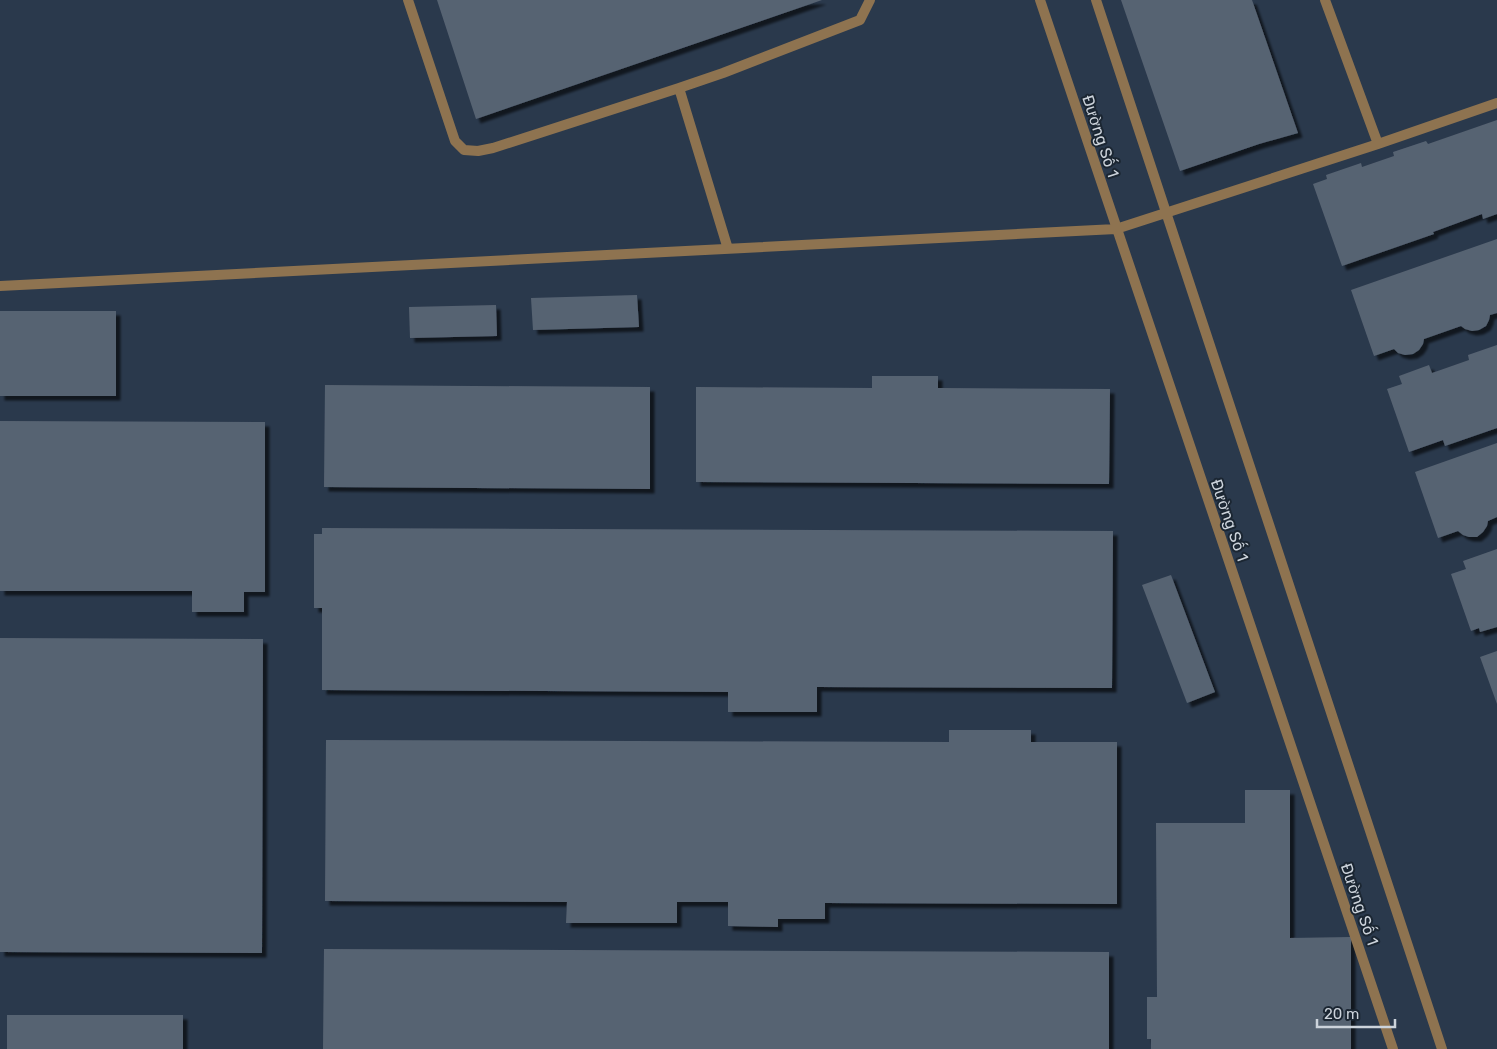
<svg xmlns="http://www.w3.org/2000/svg" width="1497" height="1049" font-family="Rubik,sans-serif">
	<style>
		.built { fill: #2a394c }
		.building { fill: #576372; filter: url(#shadow) }
		.lines { fill: none; stroke-linecap: round; stroke-linejoin: round }
		.service { stroke: #8e7350; stroke-width: 10 }
		.labels { text-anchor: middle; stroke-width: 4; stroke-linejoin: round; paint-order: stroke }
		.street-label { font-size: 16px; fill: #ccd3db; stroke: #1b2632 }
	</style>
	<defs>
		<filter id="shadow"><feDropShadow dx="4.5" dy="4.5" stdDeviation="1" flood-color="#0009"/></filter>
	</defs>
	<rect width="100%" height="100%" fill="#25303d"/>
	<path class="built" d="M0,0H1497V1049H0Z"/>
	<path class="building" d="M437,0H822L476,119Z
		M1121,0H1252L1298,133L1259,144L1180,171Z
		M1497,120V214L1483,219L1482,214L1433,232L1434,234L1342,266L1313,184L1327,179L1326,175L1361,163L1362,167L1394,156L1393,152L1426,141L1428,144Z
		M1497,239V313L1490,315L1489,320L1486,326L1479,330L1472,331L1465,329L1461,326L1424,339L1423,344L1419,350L1413,354L1405,355L1398,353L1394,349L1374,356L1351,290Z
		M637,295L639,327L533,330L531,298Z
		M496,305L497,336L410,338L409,307Z
		M0,311H116V396H0Z
		M1497,345V428L1445,446L1443,440L1409,452L1387,389L1402,384L1399,376L1429,365L1432,373L1469,360L1468,355Z
		M872,376H938V388L1110,389L1109,484L696,482V387L872,388Z
		M325,385L650,387V489L324,487Z
		M0,421L265,422V592H244V612H192V591H0Z
		M1497,443V517L1488,521L1487,526L1483,532L1477,537H1469L1463,535L1458,531L1438,538L1415,472Z
		M322,528L1113,531L1112,688L817,687V712H728V692L322,690V608H314V534H322Z
		M1497,549V627L1480,632L1479,628L1471,631L1451,574L1466,569L1463,561Z
		M1171,575L1215,692L1187,703L1142,585Z
		M0,638L263,639L262,953L0,952Z
		M1497,651V704L1480,657Z
		M949,730H1031V742H1117V904L825,903V919H778V927L728,926V902H677V923H566L567,902L325,901L326,740L949,742Z
		M1245,790H1290V938L1351,937V1049H1151V1039H1147V997H1157L1156,823H1245Z
		M324,949L1109,952V1049H323Z
		M7,1015H183V1049H7Z"/>
	<g class="lines">
		<path class="service" d="M408,0L455,141L464,150L478,151L493,148L679,88
			M1040,0L1393,1049
			M1096,0L1442,1049
			M1325,0L1378,144
			M728,249L679,88L723,73L860,20L870,0
			M0,286L1116,229L1378,144L1497,103"/>
	</g>
	<g class="labels">
		<g class="street-label">
			<text transform="translate(1101 136) rotate(72)" y="6">Đường Số 1</text>
			<text transform="translate(1230 520) rotate(71)" y="6">Đường Số 1</text>
			<text transform="translate(1360 904) rotate(71)" y="6">Đường Số 1</text>
		</g>
	</g>
	<path d="M1317 1019v8h78v-8" fill="none" stroke="#ccd3db" stroke-width="2.5"/>
	<text x="1324" y="1019" font-size="15" fill="#ccd3db" stroke="#1b2632" stroke-width="4" paint-order="stroke">20 m</text>
</svg>
